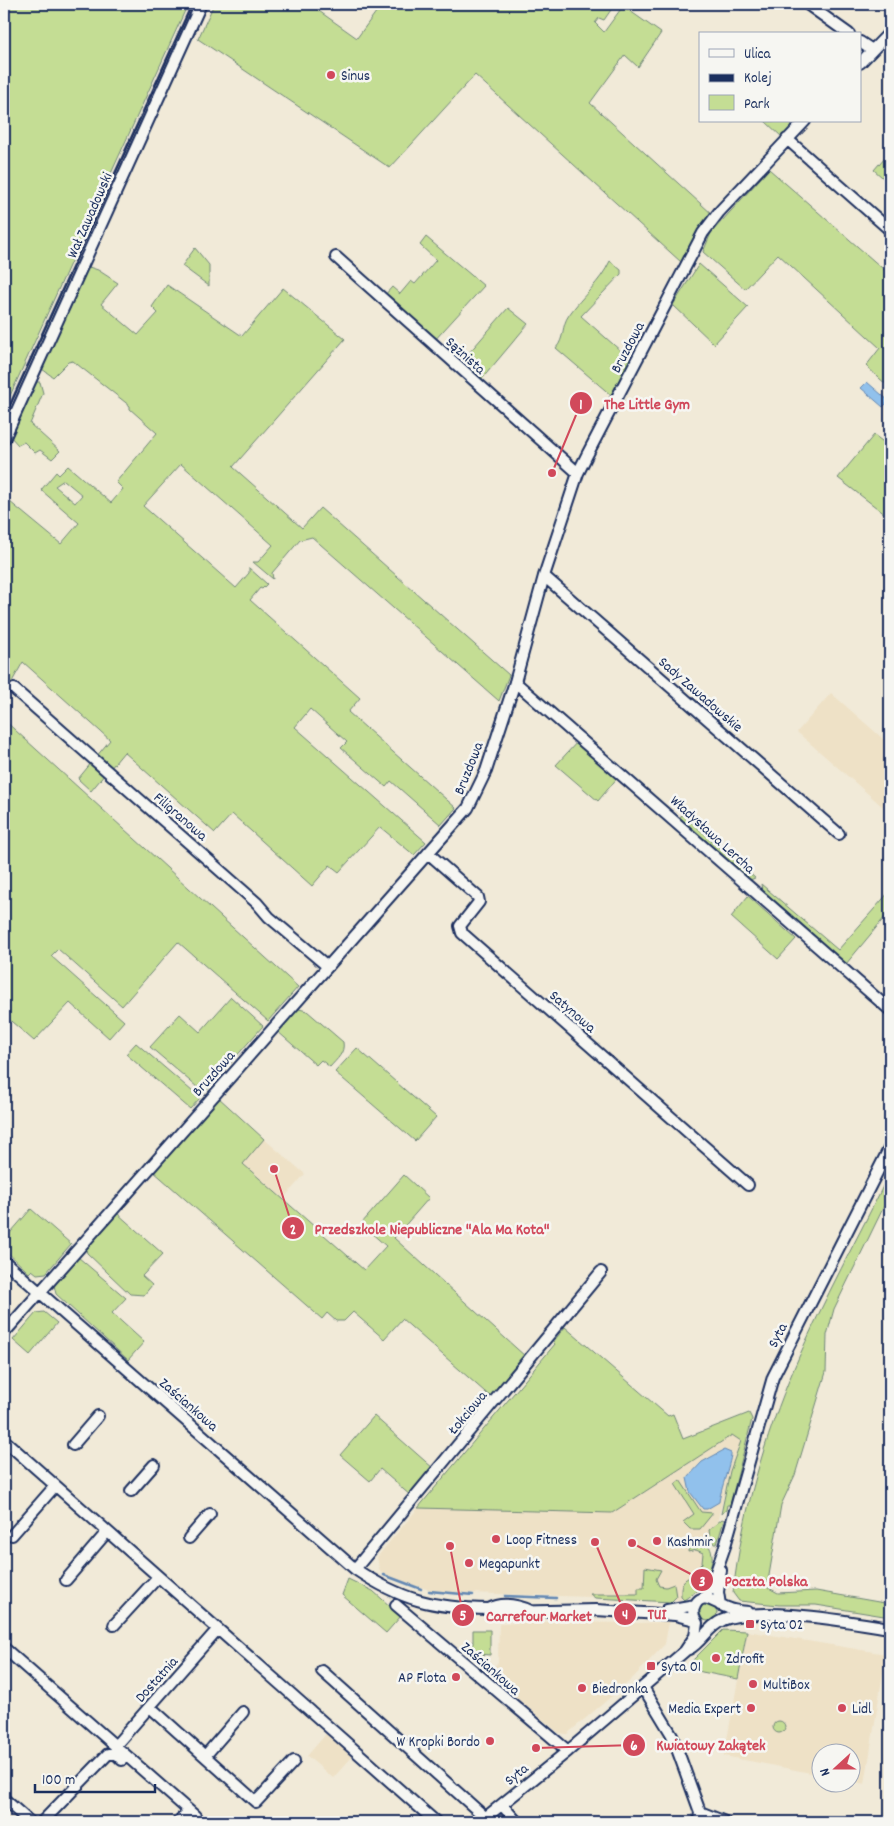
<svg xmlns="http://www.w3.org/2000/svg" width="894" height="1826" font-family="Dekko,sans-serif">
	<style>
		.built { fill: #eee1c6 }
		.green { fill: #c4dd94; stroke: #708679; fill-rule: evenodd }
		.water { fill: #91c1ec; stroke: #6287b3 }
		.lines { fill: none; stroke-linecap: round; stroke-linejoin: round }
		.stream { stroke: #6287b3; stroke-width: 2.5 }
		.minor-casing { stroke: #1b2f5e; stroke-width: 14 }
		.minor { stroke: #f6f6f2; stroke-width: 10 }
		.rail { stroke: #1b2f5e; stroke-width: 2.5 }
		.poi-dot { fill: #d1495b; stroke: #f6f6f2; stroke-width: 2 }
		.labels { text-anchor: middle; stroke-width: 5; stroke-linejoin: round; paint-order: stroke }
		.poi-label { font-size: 15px; fill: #1b2f5e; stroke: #f6f6f2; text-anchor: start }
		.street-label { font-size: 15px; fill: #1b2f5e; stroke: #f6f6f2 }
		.leader { fill: none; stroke: #d1495b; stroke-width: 2 }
		.callout-dot { fill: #d1495b; stroke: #f6f6f2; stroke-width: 2 }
		.mark-label { font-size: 15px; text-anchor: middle; font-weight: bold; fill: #fff }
		.callout-label { font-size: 16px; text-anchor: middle; font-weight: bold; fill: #d1495b; stroke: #f6f6f2; stroke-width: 5; stroke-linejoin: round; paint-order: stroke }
	</style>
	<rect width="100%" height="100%" fill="#f1ead8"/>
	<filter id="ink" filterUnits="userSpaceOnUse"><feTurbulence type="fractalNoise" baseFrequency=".02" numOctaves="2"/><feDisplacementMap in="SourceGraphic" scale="10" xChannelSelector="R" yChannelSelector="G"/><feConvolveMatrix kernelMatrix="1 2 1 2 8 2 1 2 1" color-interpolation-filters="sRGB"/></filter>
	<g filter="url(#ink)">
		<path class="built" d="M831,693L890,745V813L797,732Z
			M264,1139L305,1174L283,1199L242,1163Z
			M732,1435L741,1441L730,1471L704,1574L697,1590L680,1600L438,1592L399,1581L380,1572L377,1557L418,1508L612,1513Z
			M545,1622L637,1623L669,1622L665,1644L632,1679L567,1734L559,1733L488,1674L498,1662L499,1624Z
			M747,1631L886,1654L865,1784L852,1781V1754H822L821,1775L724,1756Z
			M326,1734L352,1757L333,1778L307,1756Z"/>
		<path class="green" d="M4,4H188L4,409Z
			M214,4H309L357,38L382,4H615L604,20L599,18L595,23L604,32L623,6L661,33L638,67L625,55L590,103L712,214L681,262L475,75L390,168L198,39Z
			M765,121H798L783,138Z
			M890,151V184L874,170Z
			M769,169L890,275V388L866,366L880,348L778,254L745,289L703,252L711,233Z
			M426,237L484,286L433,342L383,297L392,287L400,294L411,281L415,284L436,260L420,245Z
			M195,248L209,265V286L182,266Z
			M610,261L621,270V274L581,316L630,359L612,396L556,348C565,338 561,326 569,315C582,296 600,283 610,261Z
			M699,264L748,307L714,344L673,305Z
			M89,267L98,270L118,283L101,304L138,335L158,313L152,307L167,285L242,336L283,288L345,339L233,467L302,528L320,508L509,675L499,701L312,537L300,540L272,573L273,579L253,562H258L273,545L181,464L143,506L236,588L249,573V568L267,584L262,589L260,588L250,600L360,698L348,712L456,808L441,825L391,781L386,787L341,748L347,742L310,709L295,727L426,842L414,855L380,827L339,872L330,865L312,886L232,814L215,833L124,752L110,769L96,757L110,740L23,662L4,696V497L61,544L79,523L41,490L56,472L59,475L68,466L111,503L123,489L116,482L157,433L130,409V406L73,361L68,362L53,377L42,369L82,278ZM64,480L82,495L75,503L55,486Z
			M508,308L528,324L481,380L461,362Z
			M37,382H40L43,393L30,424L60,451L52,459L40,450L35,453L24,442L18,445L10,436L33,386Z
			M874,435L890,447V518L838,478Z
			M4,720L298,987L268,1021L178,942L122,1006L58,949L51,956L124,1021L109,1038L70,1003L34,1041L4,1015Z
			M578,741L618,777L598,801L556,765Z
			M92,762L105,774L91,791L78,779Z
			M682,814L755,878L750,880L680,818Z
			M761,884L838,950L890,891V911L846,964L762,890Z
			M748,896L796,939L778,959L731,917Z
			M231,997L263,1026L204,1093L150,1047L180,1014L200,1032Z
			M295,1008L307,1011L343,1042C345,1053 337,1059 330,1067L321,1060L316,1065L277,1031Z
			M136,1043L200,1098L190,1109L126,1054Z
			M357,1048L436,1117L415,1141L335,1072Z
			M218,1097L264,1139L243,1164L364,1270L386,1246L361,1224L404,1175L429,1198L394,1238L526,1357L493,1399L402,1319L384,1339L353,1312L344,1321H336L327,1313L322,1319L153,1171Z
			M890,1172V1194L834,1309L827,1335L826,1372L795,1475L781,1505L767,1587L778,1593L816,1591L890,1604V1617L816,1605H779L739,1601L733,1593C742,1515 764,1439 795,1366C823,1300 859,1236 890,1172Z
			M31,1209L71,1244L46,1273L37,1274L32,1270L29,1273L4,1249V1240Z
			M117,1213L163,1254L142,1276L152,1285L144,1295L130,1294L87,1253L86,1250Z
			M78,1257L126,1298L112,1313L144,1342L128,1360L56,1294L54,1285Z
			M44,1312L57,1323L30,1355L13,1340L36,1313Z
			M565,1327L668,1416L673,1414L683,1439L749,1413L752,1419L730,1505H727L726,1510L721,1514L730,1471L741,1441L732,1435L612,1513L418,1508L555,1344L553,1342Z
			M374,1416L434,1469L411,1496L380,1469L370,1481L340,1455Z
			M680,1480L701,1512L713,1513L700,1529H690L683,1522L694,1514L675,1484Z
			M722,1519L724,1520L717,1544H714L710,1536L709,1530Z
			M694,1539L705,1541C716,1553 712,1562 708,1576L704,1577L694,1571L702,1563L703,1553L696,1550L688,1552L689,1544Z
			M645,1567L661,1570L656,1579L659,1586L666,1587L674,1584L676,1597L671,1602L595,1598L590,1594H638V1588H644Z
			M691,1577L701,1581L703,1586L684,1600L681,1597C681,1587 680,1580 691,1577Z
			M348,1579L373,1591L401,1616L386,1633L342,1595Z
			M699 1612a9 9 0 1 1 18 0a9 9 0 1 1-18 0Z
			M473,1630H490V1655L479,1654L473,1648Z
			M723,1630L747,1631L738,1679L702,1672L687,1666Z
			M773 1727a6 6 0 1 1 12 0a6 6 0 1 1-12 0Z"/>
		<path class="water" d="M867,382L889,401L883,407L861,388Z
			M724,1450L731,1453C732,1458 720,1492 719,1502L707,1509H703L690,1492L687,1478L702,1462Z"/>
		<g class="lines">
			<path class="stream" d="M384,1575L421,1589
				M429,1591L473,1595
				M505,1596L556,1598"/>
			<defs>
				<path id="minor" d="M807,4L849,34
					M860,42L872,50
					M860,63L890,32
					M787,139L890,230
					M336,257L578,473
					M4,439L201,4
					M544,576L839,834
					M515,682L890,1010
					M14,689L257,903L269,917L327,966
					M428,853L478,897L479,902L460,926L462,933L748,1185
					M4,1261L355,1569C401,1600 433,1608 489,1609L498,1612L596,1610L675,1615L695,1620
					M4,1333L468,808L486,771L515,682L544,576L578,473L587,455L703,233L719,212L805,121
					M4,1440L436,1822
					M73,1445L98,1416
					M131,1491L154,1465
					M12,1535L55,1486
					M189,1538L210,1514
					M355,1569L601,1272
					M66,1580L107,1532
					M704,1598L710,1589L725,1546L773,1377L890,1147
					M396,1605L568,1751
					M720,1605L718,1592L721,1570
					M489,1609C502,1602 518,1605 531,1611
					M667,1610L695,1605
					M697,1623C694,1618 692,1613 694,1608C701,1588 717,1605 728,1608C734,1611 741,1611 748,1612
					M114,1625L158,1577
					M4,1648L195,1816
					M689,1649C703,1641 708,1626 723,1620C758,1605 851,1622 890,1628
					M322,1671L486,1818
					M643,1687L672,1735L700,1812L699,1822
					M150,1707L256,1802L294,1761
					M115,1746L217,1630
					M205,1756L243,1712
					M4,1799L30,1822
					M502,1805L517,1822
					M700,1812L725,1822
					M42,1822L108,1754H116L122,1760
					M178,1822L185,1815
					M480,1822L568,1751L685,1651L695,1636L697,1623"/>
			</defs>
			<use href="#minor" class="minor-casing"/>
			<use href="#minor" class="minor"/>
			<path class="rail" d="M4,418L192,4"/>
		</g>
	</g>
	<g class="poi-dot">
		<circle cx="331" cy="75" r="5"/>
		<circle cx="496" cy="1539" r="5"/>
		<circle cx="657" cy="1541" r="5"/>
		<circle cx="469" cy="1563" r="5"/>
		<rect x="745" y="1619" width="10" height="10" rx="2.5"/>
		<circle cx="716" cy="1658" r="5"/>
		<rect x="646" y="1661" width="10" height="10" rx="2.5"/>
		<circle cx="456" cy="1677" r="5"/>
		<circle cx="753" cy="1684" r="5"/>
		<circle cx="582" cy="1688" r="5"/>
		<circle cx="751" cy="1708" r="5"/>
		<circle cx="842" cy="1708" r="5"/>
		<circle cx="490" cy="1741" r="5"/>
	</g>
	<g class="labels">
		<g class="poi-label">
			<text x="341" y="80">Sinus</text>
			<text x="506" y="1544">Loop Fitness</text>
			<text x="667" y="1546">Kashmir</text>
			<text x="479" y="1568">Megapunkt</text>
			<text x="760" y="1629">Syta 02</text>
			<text x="726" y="1663">Zdrofit</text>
			<text x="661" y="1671">Syta 01</text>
			<text x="446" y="1682" text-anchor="end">AP Flota</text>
			<text x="763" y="1689">MultiBox</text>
			<text x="592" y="1693">Biedronka</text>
			<text x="741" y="1713" text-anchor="end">Media Expert</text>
			<text x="852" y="1713">Lidl</text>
			<text x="480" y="1746" text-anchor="end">W Kropki Bordo</text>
		</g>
		<g class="street-label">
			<text transform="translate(89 215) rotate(-66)" y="5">Wał Zawadowski</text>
			<text transform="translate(627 347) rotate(-62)" y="5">Bruzdowa</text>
			<text transform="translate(466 355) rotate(42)" y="5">Sążnista</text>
			<text transform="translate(701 694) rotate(41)" y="5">Sady Zawadowskie</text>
			<text transform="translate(468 768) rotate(-68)" y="5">Bruzdowa</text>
			<text transform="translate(181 816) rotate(41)" y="5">Filigranowa</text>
			<text transform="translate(713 834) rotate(42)" y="5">Władysława Lercha</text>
			<text transform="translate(573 1011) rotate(41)" y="5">Satynowa</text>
			<text transform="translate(213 1073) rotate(-48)" y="5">Bruzdowa</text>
			<text transform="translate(777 1335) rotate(-63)" y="5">Syta</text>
			<text transform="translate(189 1404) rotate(41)" y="5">Zaściankowa</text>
			<text transform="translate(467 1412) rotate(-50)" y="5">Łokciowa</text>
			<text transform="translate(491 1668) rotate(41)" y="5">Zaściankowa</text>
			<text transform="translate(156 1679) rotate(-48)" y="5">Dostatnia</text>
			<text transform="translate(516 1774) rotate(-39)" y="5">Syta</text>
		</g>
	</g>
	<path class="leader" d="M552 473L581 403M274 1169L293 1228M632 1543L702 1580M595 1542L625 1614M450 1546L463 1615M536 1748L634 1745"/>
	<g class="callout-dot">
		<circle cx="552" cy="473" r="5"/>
		<circle cx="274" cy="1169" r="5"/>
		<circle cx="632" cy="1543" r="5"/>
		<circle cx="595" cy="1542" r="5"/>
		<circle cx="450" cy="1546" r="5"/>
		<circle cx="536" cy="1748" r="5"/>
		<circle cx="581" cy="403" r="12"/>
		<circle cx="293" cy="1228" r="12"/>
		<circle cx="702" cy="1580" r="12"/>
		<circle cx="625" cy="1614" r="12"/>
		<circle cx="463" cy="1615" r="12"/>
		<circle cx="634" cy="1745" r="12"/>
	</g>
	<g class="mark-label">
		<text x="581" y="409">1</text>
		<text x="293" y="1234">2</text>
		<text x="702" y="1586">3</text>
		<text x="625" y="1619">4</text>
		<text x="463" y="1620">5</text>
		<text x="634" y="1750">6</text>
	</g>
	<g class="callout-label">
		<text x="647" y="409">The Little Gym</text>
		<text x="432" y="1234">Przedszkole Niepubliczne "Ala Ma Kota"</text>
		<text x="766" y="1586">Poczta Polska</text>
		<text x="657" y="1619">TUI</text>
		<text x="539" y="1621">Carrefour Market</text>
		<text x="711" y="1750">Kwiatowy Zakątek</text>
	</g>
	<rect width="894" height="1826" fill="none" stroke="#f6f6f2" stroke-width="20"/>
	<rect x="10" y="10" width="874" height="1806" fill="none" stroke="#1b2f5e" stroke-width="2" filter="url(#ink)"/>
	<rect x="699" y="32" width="162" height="90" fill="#f6f6f2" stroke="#9ea6b7"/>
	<rect x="709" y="49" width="25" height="8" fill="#f6f6f2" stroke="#9ea6b7"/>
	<text x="744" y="58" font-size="15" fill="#1b2f5e">Ulica</text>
	<rect x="709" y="74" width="25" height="8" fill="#1b2f5e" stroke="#9ea6b7"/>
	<text x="744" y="82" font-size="15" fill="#1b2f5e">Kolej</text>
	<rect x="709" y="95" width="25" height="15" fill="#c4dd94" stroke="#9ea6b7"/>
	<text x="744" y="108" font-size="15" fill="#1b2f5e">Park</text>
	<g transform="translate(836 1768) rotate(249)"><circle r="24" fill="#f6f6f2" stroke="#9ea6b7"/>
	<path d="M0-4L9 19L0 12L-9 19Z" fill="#d1495b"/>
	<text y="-8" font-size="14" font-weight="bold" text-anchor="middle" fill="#1b2f5e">N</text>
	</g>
	<path d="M35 1784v8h120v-8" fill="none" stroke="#1b2f5e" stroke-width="2.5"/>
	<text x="42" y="1784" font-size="15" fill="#1b2f5e" stroke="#f6f6f2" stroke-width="4" paint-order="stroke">100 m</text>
</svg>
